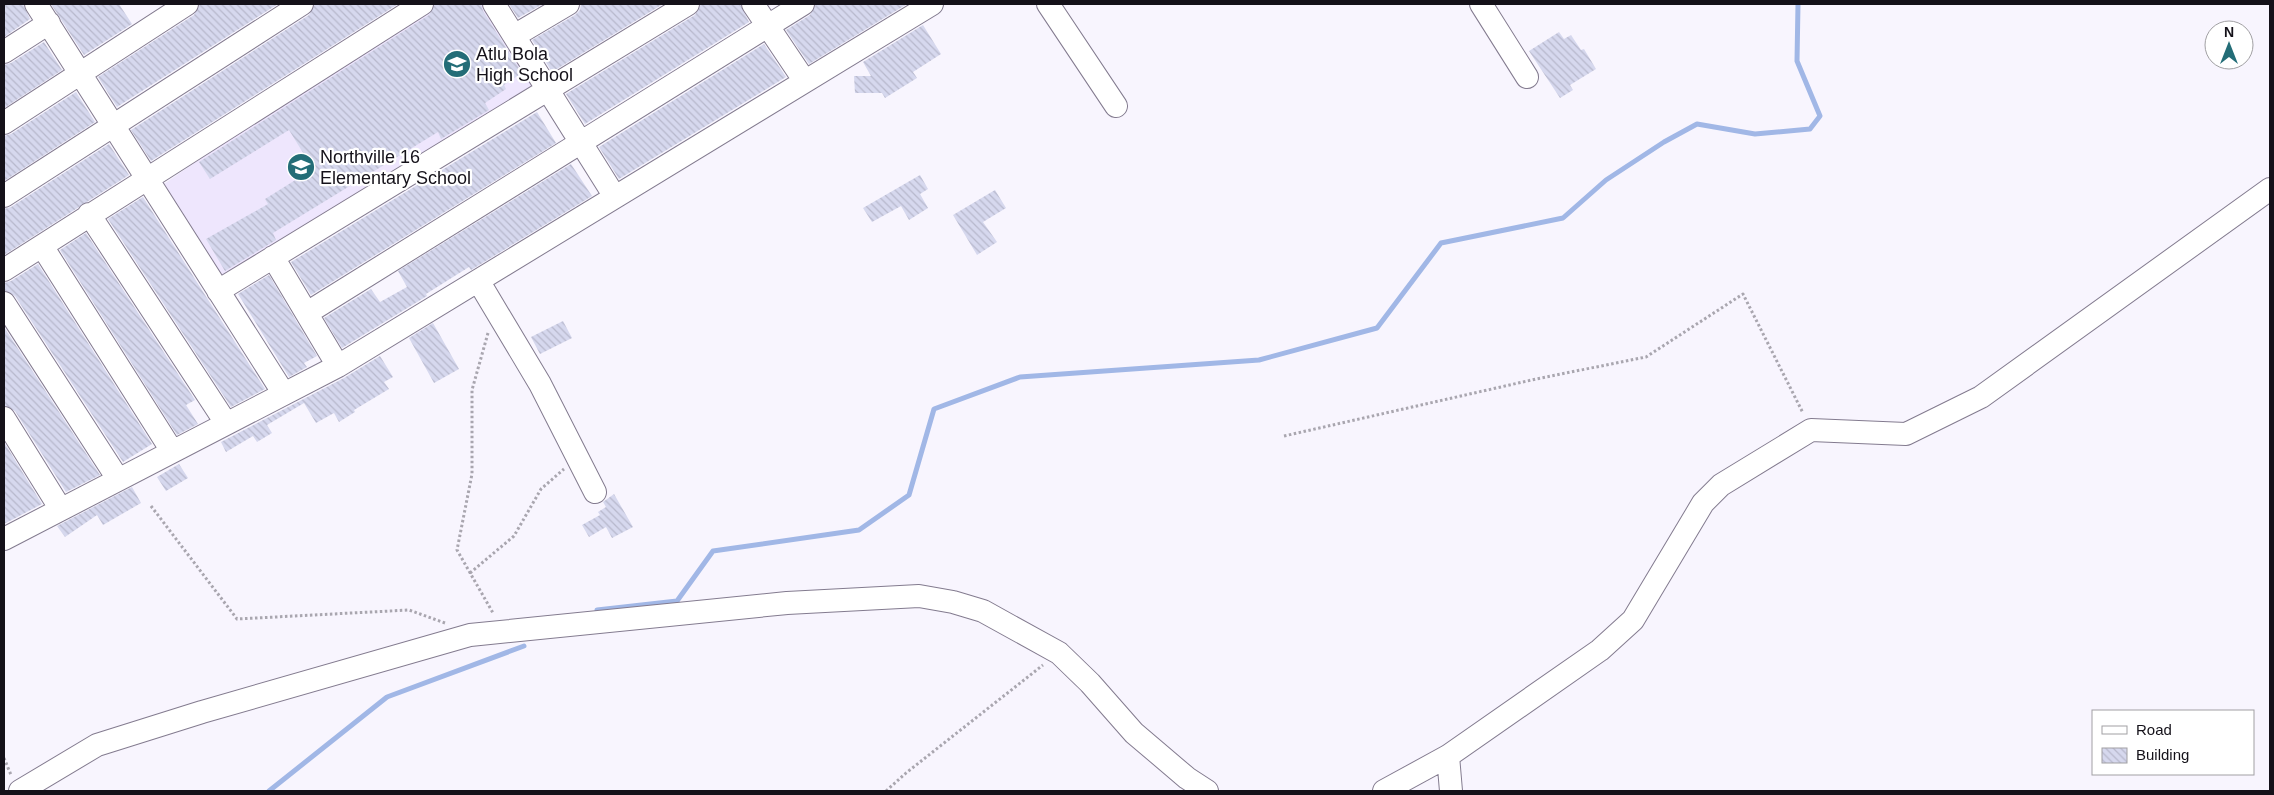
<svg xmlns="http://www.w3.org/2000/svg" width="2274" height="795" font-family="Helvetica,sans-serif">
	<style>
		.built { fill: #eee6fd }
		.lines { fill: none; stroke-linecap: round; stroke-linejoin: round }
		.stream { stroke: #a1b7e6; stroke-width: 5 }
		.building { fill: url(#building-back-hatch) }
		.minor-casing { stroke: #837b8f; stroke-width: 24 }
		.path { stroke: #a9a6af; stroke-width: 3; stroke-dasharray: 2.5 2.5; stroke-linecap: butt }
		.minor { stroke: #fff; stroke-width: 22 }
		.labels { text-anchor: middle; stroke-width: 4.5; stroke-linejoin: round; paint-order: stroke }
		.poi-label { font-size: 18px; fill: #141119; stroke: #fff; text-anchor: start }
	</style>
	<defs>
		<pattern id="building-back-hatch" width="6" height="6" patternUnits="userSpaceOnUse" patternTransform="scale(1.25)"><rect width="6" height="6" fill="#d6d8ee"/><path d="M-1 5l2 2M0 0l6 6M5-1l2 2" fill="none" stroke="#b7b8cc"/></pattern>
	</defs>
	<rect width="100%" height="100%" fill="#f8f5fe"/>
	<path class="built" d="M431,4H487L539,90L224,281L164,184L375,38Z"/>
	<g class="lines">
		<path class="stream" d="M597,610L677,601L713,551L859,530L909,495L934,409L1020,377L1259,360L1377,328L1441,243L1563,218L1606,180L1664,142L1697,124L1755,134L1810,129L1820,116L1797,61L1798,4
			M269,791L387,697L524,646"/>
	</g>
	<path class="building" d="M4,4H23L30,19L4,37Z
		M51,4H119L132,24L84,55Z
		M200,4H278L117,107L98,77L194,15Z
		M315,4H398L151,161L131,130L309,15Z
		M435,4H481L483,11L522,73L504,85L506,89L485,103L489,110L441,139L438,132L273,233L276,240L225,271L206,239L268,204L265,199L313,169L289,130L210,179L199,162L429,15Z
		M509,4H543L518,18Z
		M581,4H663L552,72L532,40L575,15L580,10Z
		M701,4H740L749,22L585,124L566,94L695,15Z
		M816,4H907L809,64L786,30L810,15Z
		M923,25L941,54L913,72L917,78L885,98L882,93H855L854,76H871L863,62Z
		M1559,32L1564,39L1571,35L1581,50L1584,49L1596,69L1570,85L1573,90L1560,98L1529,51Z
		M44,42L62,70L4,108V65L11,63Z
		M764,44L786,77L619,179L599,147Z
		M76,92L95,122L4,181V136L11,134Z
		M537,112L556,143L311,295L291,262Z
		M109,144L129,175L4,255V209L11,207Z
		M571,164L592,196L471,270L469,267L426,294L427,296L342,348L324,318L371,289L380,302L407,287L398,271Z
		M920,175L928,189L920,194L928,208L909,220L901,206L872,222L863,208Z
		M995,190L1006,208L983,222L997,242L977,255L953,215Z
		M143,197L207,298L265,389L231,407L108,219Z
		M86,233L195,400L186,405L198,424L177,435L60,250Z
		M38,264L152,444L123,462L15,296L4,290V283L11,281Z
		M269,275L317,356L304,363L307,367L289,377L238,294Z
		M563,321L572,338L540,354L531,337Z
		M433,323L459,369L434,383L409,338Z
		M4,327L100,475L66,492L15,411L4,405Z
		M380,356L393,377L384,382L389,389L354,410L355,412L339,422L334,413L316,423L304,403L267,425L272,433L257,442L253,436L226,452L221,442L344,378Z
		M4,442L42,504L4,524Z
		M179,464L188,478L166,491L157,477Z
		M132,487L141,503L103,525L97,515L65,537L57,526Z
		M614,494L633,527L612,538L606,527L589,537L582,525L600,515L598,512L606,507L603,502Z"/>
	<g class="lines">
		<defs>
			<path id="minor" d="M36,4L284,394
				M494,4L615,197
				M753,4L804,80
				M1048,4L1116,106
				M1481,4L1527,77
				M514,36L568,4
				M4,52L49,23
				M4,123L187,4
				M4,196L302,4
				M89,214L226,423
				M42,246L172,451
				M273,257L338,366
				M4,270L422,4
				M479,282L540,384L595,492
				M218,291L688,4
				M4,303L118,479
				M307,313L803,4
				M4,418L60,508
				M4,539L338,366L932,4
				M1448,756L1451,791
				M20,791L97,745L202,712L470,635L787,603L919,596L953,602L983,611L1059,653L1090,683L1134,733L1187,778L1207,791
				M1384,791L1448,756L1600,650L1633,620L1703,503L1721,485L1811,430L1906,434L1981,397L2270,189"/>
		</defs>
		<use href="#minor" class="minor-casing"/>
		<path class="path" d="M488,333L472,390V474L457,550L493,613
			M1284,436L1536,379L1646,357L1743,294L1803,413
			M151,506L237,619L409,610L445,623
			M470,573L514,536L541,489L564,469
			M4,758L11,775
			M886,791L906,773L1043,665"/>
		<use href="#minor" class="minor"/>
	</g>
	<defs>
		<symbol id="school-disc" viewBox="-11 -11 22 22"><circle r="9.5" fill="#236d77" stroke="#fff"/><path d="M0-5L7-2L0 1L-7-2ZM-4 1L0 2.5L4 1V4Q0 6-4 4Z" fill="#fff"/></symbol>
	</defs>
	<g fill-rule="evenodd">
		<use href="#school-disc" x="441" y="48" width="32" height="32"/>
		<use href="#school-disc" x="285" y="151" width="32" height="32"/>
	</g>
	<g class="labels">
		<g class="poi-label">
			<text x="476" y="60">Atlu Bola<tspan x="476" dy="21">High School</tspan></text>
			<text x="320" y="163">Northville 16<tspan x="320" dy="21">Elementary School</tspan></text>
		</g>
	</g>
	<rect width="2274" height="795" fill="none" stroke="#141119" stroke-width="10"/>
	<rect x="2092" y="710" width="162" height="65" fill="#ffffff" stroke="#a1a0a3"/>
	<rect x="2102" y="726" width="25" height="8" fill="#ffffff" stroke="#a1a0a3"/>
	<text x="2136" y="735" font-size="15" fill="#141119">Road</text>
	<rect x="2102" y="748" width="25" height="15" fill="url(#building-back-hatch)" stroke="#a1a0a3"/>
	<text x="2136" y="760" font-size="15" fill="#141119">Building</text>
	<g transform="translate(2229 45)"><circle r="24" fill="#ffffff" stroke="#a1a0a3"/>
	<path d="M0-4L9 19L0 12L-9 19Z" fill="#236d77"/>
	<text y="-8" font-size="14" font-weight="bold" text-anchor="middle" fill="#141119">N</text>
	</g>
</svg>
